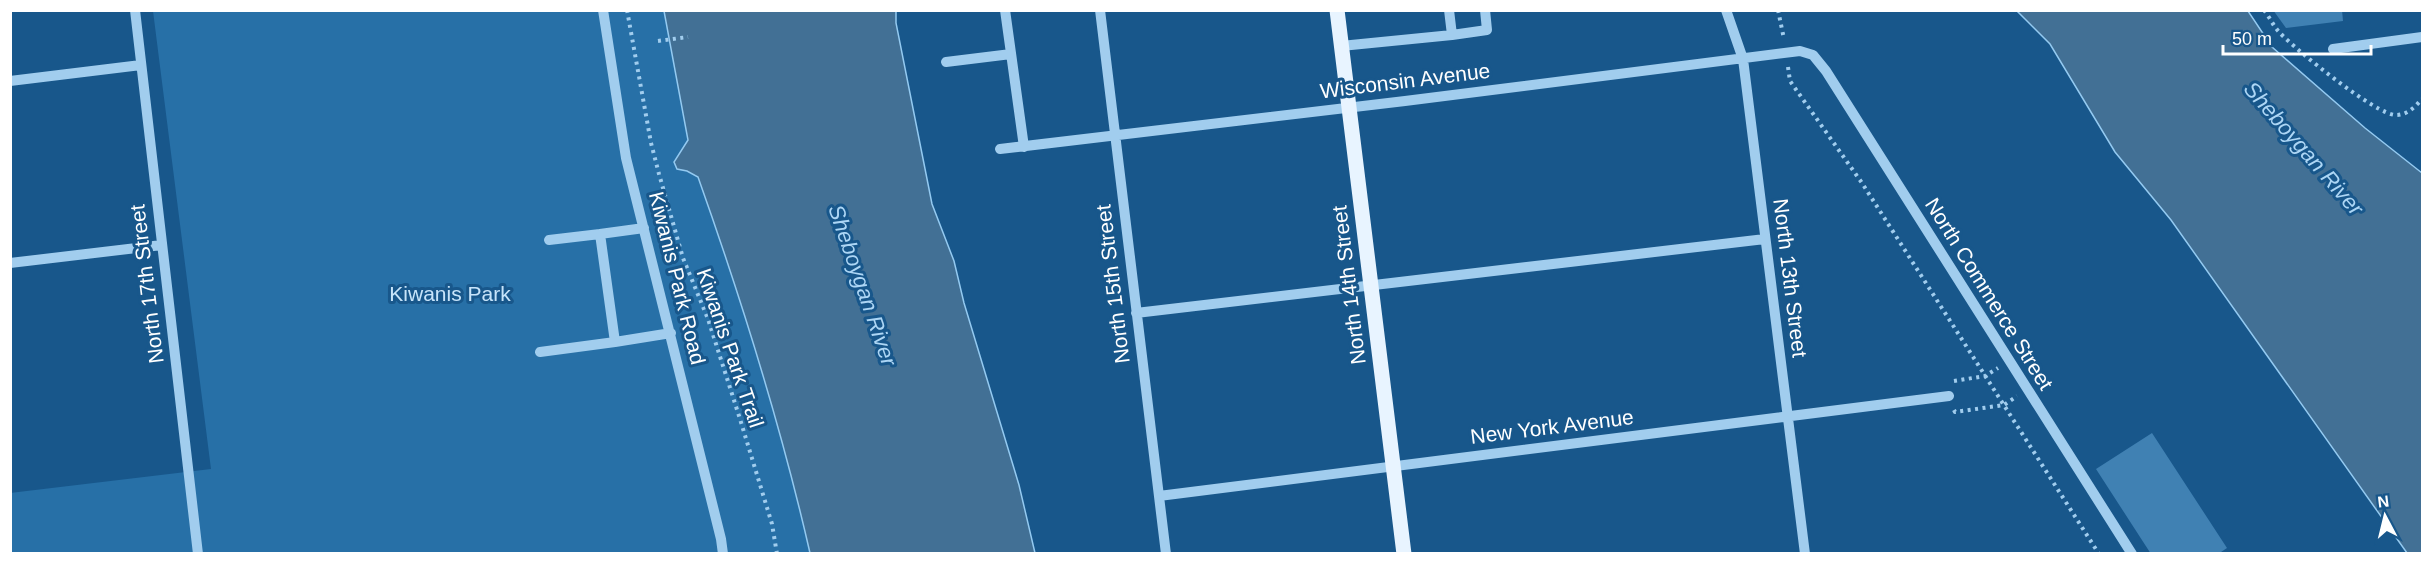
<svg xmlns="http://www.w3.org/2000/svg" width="2433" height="564" font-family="Helvetica,sans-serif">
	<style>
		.green { fill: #2770a7 }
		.water { fill: #427095; stroke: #94caf1; stroke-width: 1.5 }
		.building { fill: #4081b3 }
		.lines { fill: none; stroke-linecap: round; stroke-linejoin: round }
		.path { stroke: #a1cdee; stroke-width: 4; stroke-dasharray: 3 4.5; stroke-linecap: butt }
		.minor { stroke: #a1cdee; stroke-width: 10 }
		.major { stroke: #e8f4ff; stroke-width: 15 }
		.labels { text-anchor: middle; stroke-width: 6; stroke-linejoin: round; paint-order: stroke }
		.street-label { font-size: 21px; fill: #fff; stroke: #18578b }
		.park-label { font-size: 21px; fill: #c7e4fa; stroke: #18578b }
		.water-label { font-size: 22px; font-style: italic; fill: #add6f5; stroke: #18578b }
	</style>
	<rect width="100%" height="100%" fill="#18578b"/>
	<path class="green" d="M153,11H664L688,140L674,162L677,169L687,171L698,177C742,301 781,426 810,553H11L10,493L211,469Z"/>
	<path class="water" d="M664,11H896V23L932,204L954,261L964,303L1019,485L1035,553H810C781,426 742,301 698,177L687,171L677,169L674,162L688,140Z
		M2017,11H2248L2272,47L2365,128L2422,173V553H2407L2171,220L2115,152L2050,44Z"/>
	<path class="building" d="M2273,10H2342L2343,21L2286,28Z
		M2152,433L2227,548L2218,554H2151L2096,469Z"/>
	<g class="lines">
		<path class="path" d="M627,10L651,143L659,174L683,258L708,319L740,419L772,524L777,554
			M1778,10L1784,39
			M2264,10C2270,18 2274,27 2280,33C2296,50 2376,115 2396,115C2407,115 2415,107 2422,99
			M658,41L688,37
			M1788,67L1790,81L1862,183L2099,554
			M1954,381L1985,376L1998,368
			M1954,410L1955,412L2004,405L2017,396"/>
		<path class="minor" d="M135,10L198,554
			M603,10L626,158L721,539L723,554
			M1005,10L1024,147
			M1100,10L1166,554
			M1726,10L1743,59L1805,554
			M1452,35L1487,30L1485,10
			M1341,46L1452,35L1449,10
			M2333,49L2422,37
			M946,62L1011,54
			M10,81L141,65
			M1000,149L1405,101L1800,51L1813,55L1826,71L2132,554
			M644,228L600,234L615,342L671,333
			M549,240L600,234
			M10,263L162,245
			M1136,313L1765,239
			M540,352L615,342
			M1159,496L1949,396"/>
		<path class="major" d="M1337,10L1404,554"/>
	</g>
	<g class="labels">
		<g class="street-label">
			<text transform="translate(1405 81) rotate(-7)" y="7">Wisconsin Avenue</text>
			<text transform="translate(677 278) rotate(76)" y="7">Kiwanis Park Road</text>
			<text transform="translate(1790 278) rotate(83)" y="7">North 13th Street</text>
			<text transform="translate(147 284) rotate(-97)" y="7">North 17th Street</text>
			<text transform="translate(1113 284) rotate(-97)" y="7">North 15th Street</text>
			<text transform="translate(1349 285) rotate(-97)" y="7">North 14th Street</text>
			<text transform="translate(1989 294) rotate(58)" y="7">North Commerce Street</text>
			<text transform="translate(730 348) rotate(71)" y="7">Kiwanis Park Trail</text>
			<text transform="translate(1552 427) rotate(-7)" y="7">New York Avenue</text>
		</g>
		<g class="park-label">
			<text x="450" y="301">Kiwanis Park</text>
		</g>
		<g class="water-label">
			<text transform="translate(2304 148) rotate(49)" y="8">Sheboygan River</text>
			<text transform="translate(863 285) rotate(71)" y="8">Sheboygan River</text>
		</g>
	</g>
	<rect width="2433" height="564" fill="none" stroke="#ffffff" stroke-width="24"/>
	<g transform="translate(2385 516) rotate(353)" stroke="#18578b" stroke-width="4.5" paint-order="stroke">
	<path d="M0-4.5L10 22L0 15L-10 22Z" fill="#ffffff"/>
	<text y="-9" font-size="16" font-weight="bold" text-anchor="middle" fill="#ffffff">N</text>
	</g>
	<path d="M2223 45v9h148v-9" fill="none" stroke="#ffffff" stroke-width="3"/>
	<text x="2232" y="45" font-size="18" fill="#ffffff" stroke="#18578b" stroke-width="4.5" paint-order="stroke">50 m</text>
</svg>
